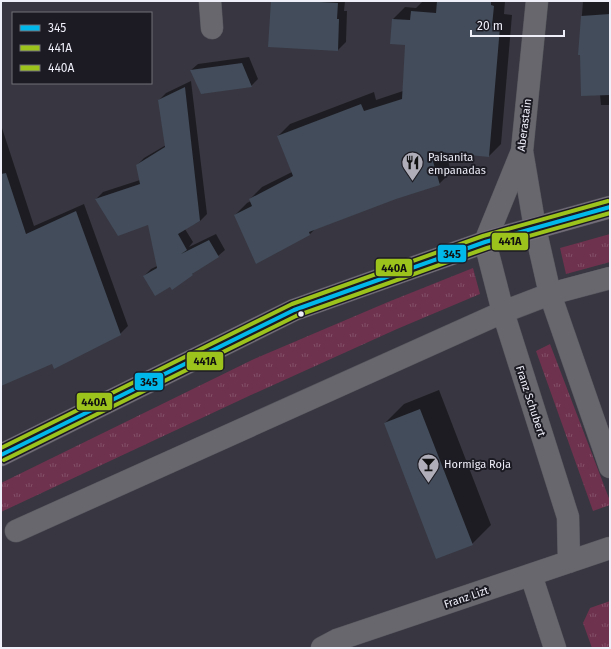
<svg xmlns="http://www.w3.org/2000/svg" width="611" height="649" font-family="'Fira Sans',sans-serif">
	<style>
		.grass { fill: url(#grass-tufts) }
		.shadow { fill: #0007 }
		.building { fill: #424c5a }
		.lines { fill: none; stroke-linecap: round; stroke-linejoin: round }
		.minor-casing { stroke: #55555d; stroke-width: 23 }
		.major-casing { stroke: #55555d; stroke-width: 23 }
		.minor { stroke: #68676e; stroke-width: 22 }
		.major { stroke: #736d79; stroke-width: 22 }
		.bus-1-casing { stroke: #1c1b23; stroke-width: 7 }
		.bus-2-casing { stroke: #1c1b23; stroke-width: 7 }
		.bus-3-casing { stroke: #1c1b23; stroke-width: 7 }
		.bus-1 { stroke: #00b8ea; stroke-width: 4 }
		.bus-2 { stroke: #9cc31c; stroke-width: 4 }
		.bus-3 { stroke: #9cc31c; stroke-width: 4 }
		.bus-dot { fill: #efeffa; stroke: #1c1b23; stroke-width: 1.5 }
		.labels { text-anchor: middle; stroke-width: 4; stroke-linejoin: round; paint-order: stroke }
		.street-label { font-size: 11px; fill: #efeffa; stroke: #1c1b23 }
		.poi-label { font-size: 11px; fill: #efeffa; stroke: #1c1b23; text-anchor: start }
		.line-badge { stroke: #1c1b23; stroke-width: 1.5 }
		.pale-badge-label { font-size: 11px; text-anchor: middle; font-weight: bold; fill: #111 }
	</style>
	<defs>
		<pattern id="grass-tufts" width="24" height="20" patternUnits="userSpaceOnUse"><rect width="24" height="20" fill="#6e324e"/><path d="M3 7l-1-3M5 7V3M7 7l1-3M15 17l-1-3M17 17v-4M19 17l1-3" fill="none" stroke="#835068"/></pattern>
	</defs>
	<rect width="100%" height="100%" fill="#383640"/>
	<path class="grass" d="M610,234V262L566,274L560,248Z
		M473,268L480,294L397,329L251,395L1,512V483L254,359L388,302Z
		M550,344L610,501V505L593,511L536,351Z
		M610,601V648H592L583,623L590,608Z"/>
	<path class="shadow" d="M272,1H345L344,11H347L346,42L338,50Z
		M423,1H505L504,14L512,15L501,144L489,156L446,152L451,172L439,184L396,198L315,229L310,234L235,215L247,203L251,201L250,199L262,187L292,172L278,136L290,124L374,92L376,100L403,91L406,44L393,19L405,7L416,8Z
		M583,1H610V105H601L600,94L581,54H579Z
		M249,57L258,79L251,86L191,70L198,64Z
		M191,81L207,214L200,221L185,229L193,242L189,247L216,234L225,250L218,256L198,269L192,274L171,286L144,276L151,269L157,266L149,223L96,199L103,192L140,180L137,165L144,158L166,145L159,100L166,93Z
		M1,125L34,226L84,204L128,326L120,334L1,384Z
		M439,390L491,525L472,544L385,423L404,404Z"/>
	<path class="building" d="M271,1H302L338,3L337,19H339L338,51L268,47Z
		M437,1H491V5L494,6L492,26L500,27L489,157L430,151L440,185L396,199L309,232L310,235L256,264L234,215L252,206L249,199L293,176L277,136L361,104L364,111L402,99L405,45L390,44L392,19L410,20L411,11L436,13Z
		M610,14V95L581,96L580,55H578L581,16Z
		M242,63L252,87L201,94L190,70Z
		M185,87L200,221L178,234L187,250L181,254L209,240L219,257L192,274L193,275L172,290L170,287L155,296L143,276L157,268L148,225L118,236L95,199L140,184L136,165L165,147L158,100Z
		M6,173L26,234L76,211L121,335L54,369L52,364L1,386V174Z
		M420,409L473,545L436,559L384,423Z"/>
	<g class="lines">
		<defs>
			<path id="minor" d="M210,1L212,28
				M537,1L522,151L485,242L503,312L568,517L569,562
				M522,151L535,228L550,294L610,467
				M16,531L503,312L550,294L610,278
				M531,575L555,648
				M322,648L337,640L610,548"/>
			<path id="major" d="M1,455L294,310L485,242L610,207"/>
		</defs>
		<use href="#minor" class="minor-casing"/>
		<use href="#major" class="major-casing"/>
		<use href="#minor" class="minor"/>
		<use href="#major" class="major"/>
		<defs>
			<path id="bus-1" d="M1,455L294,310L485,242L610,207"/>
			<path id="bus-2" d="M4,460L296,316L487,248L610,213"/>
			<path id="bus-3" d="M1,448L292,304L483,236L608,201"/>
		</defs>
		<use href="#bus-1" class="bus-1-casing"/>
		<use href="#bus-2" class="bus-2-casing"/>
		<use href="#bus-3" class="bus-3-casing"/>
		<use href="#bus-1" class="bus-1"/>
		<use href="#bus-2" class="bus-2"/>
		<use href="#bus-3" class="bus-3"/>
	</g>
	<defs>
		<symbol id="restaurant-pin" viewBox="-11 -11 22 30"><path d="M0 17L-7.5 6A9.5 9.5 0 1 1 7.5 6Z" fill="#afaeb9" stroke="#1c1b23"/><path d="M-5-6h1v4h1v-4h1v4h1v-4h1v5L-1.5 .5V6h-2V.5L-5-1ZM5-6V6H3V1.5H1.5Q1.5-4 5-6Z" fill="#111"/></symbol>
		<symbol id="bar-pin" viewBox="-11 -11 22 30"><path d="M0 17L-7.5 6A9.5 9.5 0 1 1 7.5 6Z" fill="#afaeb9" stroke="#1c1b23"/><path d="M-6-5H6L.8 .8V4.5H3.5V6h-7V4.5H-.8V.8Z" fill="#111"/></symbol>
	</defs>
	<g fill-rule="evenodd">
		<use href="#restaurant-pin" x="400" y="150" width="25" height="34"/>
		<use href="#bar-pin" x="416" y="452" width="25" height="34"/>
	</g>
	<circle class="bus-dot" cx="301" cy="314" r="3.5"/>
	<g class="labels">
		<g class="street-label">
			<text transform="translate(524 125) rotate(-83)" y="4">Aberastain</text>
			<text transform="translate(531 401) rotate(72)" y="4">Franz Schubert</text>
			<text transform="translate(466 597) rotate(-19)" y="4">Franz Lizt</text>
		</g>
		<g class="poi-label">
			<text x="428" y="161">Paisanita<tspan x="428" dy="13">empanadas</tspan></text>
			<text x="444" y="468">Hormiga Roja</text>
		</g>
	</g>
	<g class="line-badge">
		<rect x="491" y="232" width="38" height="19" rx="4" fill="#9cc31c"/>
		<rect x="437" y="244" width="30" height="19" rx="4" fill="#00b8ea"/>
		<rect x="375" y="258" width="38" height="19" rx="4" fill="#9cc31c"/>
		<rect x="186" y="351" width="38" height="20" rx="4" fill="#9cc31c"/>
		<rect x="134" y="372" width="30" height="19" rx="4" fill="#00b8ea"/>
		<rect x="76" y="392" width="37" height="19" rx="4" fill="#9cc31c"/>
	</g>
	<g class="pale-badge-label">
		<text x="510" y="245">441A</text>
		<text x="452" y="258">345</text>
		<text x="394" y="272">440A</text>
		<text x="205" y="365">441A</text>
		<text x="149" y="386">345</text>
		<text x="94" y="406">440A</text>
	</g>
	<rect width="611" height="649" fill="none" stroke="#efeffa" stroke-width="4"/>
	<rect x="12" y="12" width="140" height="72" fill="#1c1b23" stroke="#707079"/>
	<rect x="20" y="25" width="20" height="6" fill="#00b8ea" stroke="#707079"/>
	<text x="48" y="32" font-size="12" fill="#efeffa">345</text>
	<rect x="20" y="45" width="20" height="6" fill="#9cc31c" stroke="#707079"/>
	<text x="48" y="52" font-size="12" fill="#efeffa">441A</text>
	<rect x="20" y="65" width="20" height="6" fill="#9cc31c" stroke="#707079"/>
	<text x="48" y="72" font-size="12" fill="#efeffa">440A</text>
	<path d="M471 30v6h93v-6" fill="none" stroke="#efeffa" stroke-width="2"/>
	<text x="477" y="30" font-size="12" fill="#efeffa" stroke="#1c1b23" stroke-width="3" paint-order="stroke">20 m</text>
</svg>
